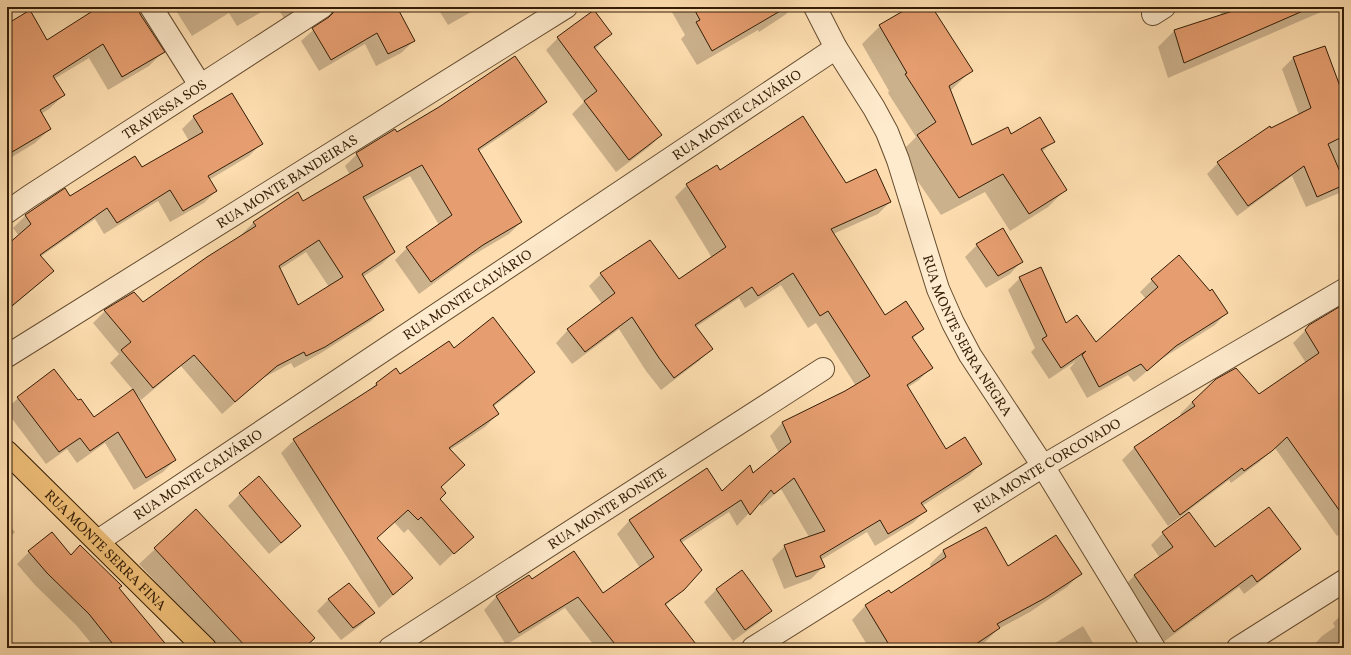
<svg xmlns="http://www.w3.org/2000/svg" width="1351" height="655" font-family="Vollkorn,serif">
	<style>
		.shadow { fill: #0003; fill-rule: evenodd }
		.building { fill: #e69e70; stroke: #331d06; fill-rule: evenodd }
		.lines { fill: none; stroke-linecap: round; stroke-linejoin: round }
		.minor-casing { stroke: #664d30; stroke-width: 24 }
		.major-casing { stroke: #331d06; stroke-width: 24 }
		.minor { stroke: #feeacc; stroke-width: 22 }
		.major { stroke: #efbf78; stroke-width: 22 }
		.labels { text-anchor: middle; stroke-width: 3; stroke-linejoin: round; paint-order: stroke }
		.street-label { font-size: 14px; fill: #331d06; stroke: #feeacc }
	</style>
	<rect width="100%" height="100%" fill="#fedeb0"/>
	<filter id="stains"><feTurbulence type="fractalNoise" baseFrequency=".005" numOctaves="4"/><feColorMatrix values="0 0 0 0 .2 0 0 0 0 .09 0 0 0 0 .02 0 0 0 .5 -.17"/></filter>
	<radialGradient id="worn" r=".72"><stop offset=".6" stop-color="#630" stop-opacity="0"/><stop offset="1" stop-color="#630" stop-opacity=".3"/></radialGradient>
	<path class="shadow" d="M101,7H274L266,12L265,10L237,26L229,13L192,36L175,9L152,23L143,10L138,9L140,14L163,52L149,66L108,90L89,58L54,79L64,95L49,109L41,114L50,129L35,143L7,160V25L47,41Z
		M277,7H312L285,20Z
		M339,7H396L414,41L401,53L376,66L365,44L319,71L301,41Z
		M437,7H480L448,25Z
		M669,7H793L785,15L759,32L758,30L697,65L681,39L685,35Z
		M912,7H931L971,71L950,91L972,146L1053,141L1042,152L1066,189L1048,207L1010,231L985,192L941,215L899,154L916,137L888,93L889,91L862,44L880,26Z
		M1218,7H1325L1321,12L1168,78L1158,47L1174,31L1222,16Z
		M611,34L595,49L661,135L649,147L616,172L572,114L584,102L546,50L558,38Z
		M1324,47L1342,94L1344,92V191L1306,207L1292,176L1237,216L1207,174L1218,163L1270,129L1299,115L1282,69L1293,58Z
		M546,102L534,114L479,151L521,222L509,234L470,257L419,294L395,260L407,248L439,225L410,176L364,201L394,252L382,264L363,277L383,309L371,321L321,353L294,368L291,363L263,378L222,414L181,366L141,400L138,396H137L175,460L163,472L134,490L105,443L77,463L67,449L46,464L7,412V409L18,398L54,370L78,402L94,419L133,390L110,363L119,354L93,323L105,311L134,293L143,304L243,236L242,234L254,222L303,203L350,175L345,166L357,154L397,134ZM306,252L329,287L298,307L280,269Z
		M194,117L261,144L249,156L209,180L216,191L204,203L170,222L158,201L104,234L95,219L40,257L52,271L40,283L7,311V246L19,236L13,228L25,216L64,190L69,197L141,169L189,141L182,129Z
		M720,171L846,184L890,202L878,214L833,234L884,316L923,329L912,339L931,368L919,380L907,388L945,450L981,464L969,476L922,506L925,511L913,523L875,546L867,532L821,560L823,567L811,579L784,589L772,559L785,546L809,537L781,489L761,506L759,502L737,526L729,512L681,543L684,589L665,606L682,648H596L565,608L506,645L484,610L496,597L529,576L532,581L603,595L640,568L617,534L629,521L707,470L722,492L753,474L779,453L770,436L782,423L846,392L856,386L816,323L808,328L781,285L745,308L739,298L696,327L711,349L699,361L661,390L646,371L619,329L572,364L556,343L568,330L602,304L589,286L601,274L678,280L712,258L675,197L687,185Z
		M977,245L1022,261L1010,274L986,288L965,257Z
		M1020,278L1066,324L1096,344L1146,299L1140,292L1152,280L1227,312L1215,325L1163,358L1134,382L1128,375L1087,398L1070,368L1076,361L1049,379L1031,352L1035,348L1008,290Z
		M1344,306V531L1337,536L1275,448L1258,463L1231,483L1229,480L1168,526L1122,460L1134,448L1182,416L1180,414L1192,402L1259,395L1306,363L1293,343L1310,326Z
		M453,349L534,372L521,385L493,407L498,414L485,427L450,450L464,465L440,488L439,499L472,536L440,566L408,529L404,533L394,522L376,539L398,591L379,608L281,453L294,440L367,393L376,384L396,370L400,376Z
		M240,494L300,526L288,538L269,554L228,506Z
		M196,511L314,638L304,648H217L139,564Z
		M1188,514L1215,549H1299L1287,561L1244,594L1239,587L1162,643L1123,587L1135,575L1160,558L1151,545L1163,533Z
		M7,523L15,532L7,540Z
		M986,528L1007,568L1080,574L1067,587L1030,612L998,629L985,642L975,648H869L852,620L865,606L889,591L891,594L931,568L930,564L943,551Z
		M29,552L71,556L118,588L167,648H95L77,626L35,585L17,564Z
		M742,571L770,611L758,623L733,641L704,602L716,590Z
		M329,599L373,613L361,625L341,640L317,611Z
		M1344,612V648H1311L1322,636L1335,627L1333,623Z
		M1083,626L1096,648H1047Z"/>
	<path class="building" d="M99,7H139L140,14L165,52L122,77L103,44L53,76L65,95L40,110L51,129L7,155V24L30,10L47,40Z
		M334,7H397L415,41L388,54L377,33L331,60L312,28L329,17L333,13Z
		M693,7H787L712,51L696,22L700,20Z
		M910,7H932L973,71L949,86L972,145L1008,127L1011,134L1040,117L1055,142L1041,149L1067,190L1029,214L1003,174L959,198L917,135L936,122L905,74L907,73L879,25Z
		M1245,7H1312L1184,63L1174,30Z
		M594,10L612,34L594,47L662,135L629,160L584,101L597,91L557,37Z
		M1325,46L1344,97V136L1328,144L1344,181V185L1317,197L1304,166L1248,206L1217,162L1270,126L1271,128L1311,108L1293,57Z
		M515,56L547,102L478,149L522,222L483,245L431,282L406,247L452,215L422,165L363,197L395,252L362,274L384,310L325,347L306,356L304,352L277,366L235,402L194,355L153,388L121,350L131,342L104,310L134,292L143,302L207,257L256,226L253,222L298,192L303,201L363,166L356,153L395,129L397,132L439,107ZM319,240L343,277L298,305L279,266Z
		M232,93L263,144L208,176L217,191L183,211L170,190L117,223L107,208L40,255L54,271L7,310V245L31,224L25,215L65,188L70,196L135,156L142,167L203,132L193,116Z
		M803,116L846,183L876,169L891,202L831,229L885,315L906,301L924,329L912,337L933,368L907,385L946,449L965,437L982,464L921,503L927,511L888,534L880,520L820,556L825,567L796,577L784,545L825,531L794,478L774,494L771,490L750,515L741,500L680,540L702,570L684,590L665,604L699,648H618L578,597L519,633L496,596L529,575L532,579L574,551L603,593L654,557L629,520L707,468L722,491L750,465L753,473L791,442L782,422L845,391L870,376L828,311L820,316L793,273L758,296L752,287L695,325L713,349L674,378L659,358L632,317L585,352L567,329L615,293L600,273L650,240L679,279L726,247L686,184L717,165L720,170Z
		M1003,228L1023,262L998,276L976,244Z
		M1179,255L1210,291L1212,289L1228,313L1176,346L1147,371L1141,364L1099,387L1082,355L1086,351L1061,368L1042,339L1047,336L1019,277L1041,267L1066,323L1077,315L1096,342L1158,287L1151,279Z
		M1344,304V517L1287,437L1272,451L1244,471L1242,468L1180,515L1134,447L1195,406L1192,402L1216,379L1236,368L1259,394L1319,353L1305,330L1309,325Z
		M493,317L535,372L493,405L499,414L449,448L465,465L441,487L446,493L440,499L474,537L454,554L421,517L418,520L408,510L377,538L413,578L393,595L293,439L377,385L376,383L396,368L400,374L449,341L454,348Z
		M54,369L78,400L81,399L94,417L133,389L176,460L146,478L118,432L90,451L80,438L59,452L17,397Z
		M259,476L301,526L281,543L239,493Z
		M1269,507L1301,549L1257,582L1252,575L1174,632L1134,575L1173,547L1162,532L1189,512L1215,547Z
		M196,509L315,638L304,648H247L154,548Z
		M986,527L1008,566L1056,535L1082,574L1045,598L997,624L1000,628L970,648H891L865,605L889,590L891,593L946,557L943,550Z
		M52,532L71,555L80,545L122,586L119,588L169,648H116L89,614L47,573L28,551Z
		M742,570L772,611L745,630L716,589Z
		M349,583L375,613L353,628L328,599Z"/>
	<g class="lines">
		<defs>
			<g id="minor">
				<path d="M151,7L200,85"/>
				<path id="s1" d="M815,7L836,48L874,108L887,132L898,160L938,289L953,323L970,355L1043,466L1154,648"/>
				<path d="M1153,14L1164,7"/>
				<path id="s2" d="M7,212L30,196L322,7"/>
				<path id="s3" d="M7,356L566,7"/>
				<path id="s4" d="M98,541L836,48"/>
				<path id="s5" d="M390,648L823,369"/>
				<path id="s6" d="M753,648L1043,466L1344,290"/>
				<path d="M1238,648L1344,581"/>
			</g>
			<g id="major">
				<path id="s7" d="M7,452L205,648"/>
			</g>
		</defs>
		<use href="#minor" class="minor-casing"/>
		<use href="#major" class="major-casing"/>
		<use href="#minor" class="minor"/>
		<use href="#major" class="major"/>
	</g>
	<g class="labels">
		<g class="street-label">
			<text dy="5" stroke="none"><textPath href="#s2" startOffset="188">TRAVESSA SOS</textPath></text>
			<text dy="5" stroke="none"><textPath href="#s4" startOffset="768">RUA MONTE CALVÁRIO</textPath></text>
			<text dy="5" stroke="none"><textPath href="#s3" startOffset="330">RUA MONTE BANDEIRAS</textPath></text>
			<text dy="5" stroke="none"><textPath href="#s4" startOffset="444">RUA MONTE CALVÁRIO</textPath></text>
			<text dy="5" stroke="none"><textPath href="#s1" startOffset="364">RUA MONTE SERRA NEGRA</textPath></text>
			<text dy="5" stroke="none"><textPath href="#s6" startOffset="346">RUA MONTE CORCOVADO</textPath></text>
			<text dy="5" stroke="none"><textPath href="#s4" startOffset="120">RUA MONTE CALVÁRIO</textPath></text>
			<text dy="5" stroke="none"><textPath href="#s5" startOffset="258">RUA MONTE BONETE</textPath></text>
			<text dy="5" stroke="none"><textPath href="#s7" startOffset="139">RUA MONTE SERRA FINA</textPath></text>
		</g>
	</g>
	<rect width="1351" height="655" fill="none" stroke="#fedeb0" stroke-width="24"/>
	<rect x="8" y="8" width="1335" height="639" fill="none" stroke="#331d06" stroke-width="2"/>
	<rect x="12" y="12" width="1327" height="631" fill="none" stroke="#331d06"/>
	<rect width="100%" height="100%" filter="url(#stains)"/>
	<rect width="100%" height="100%" fill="url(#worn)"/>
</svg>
